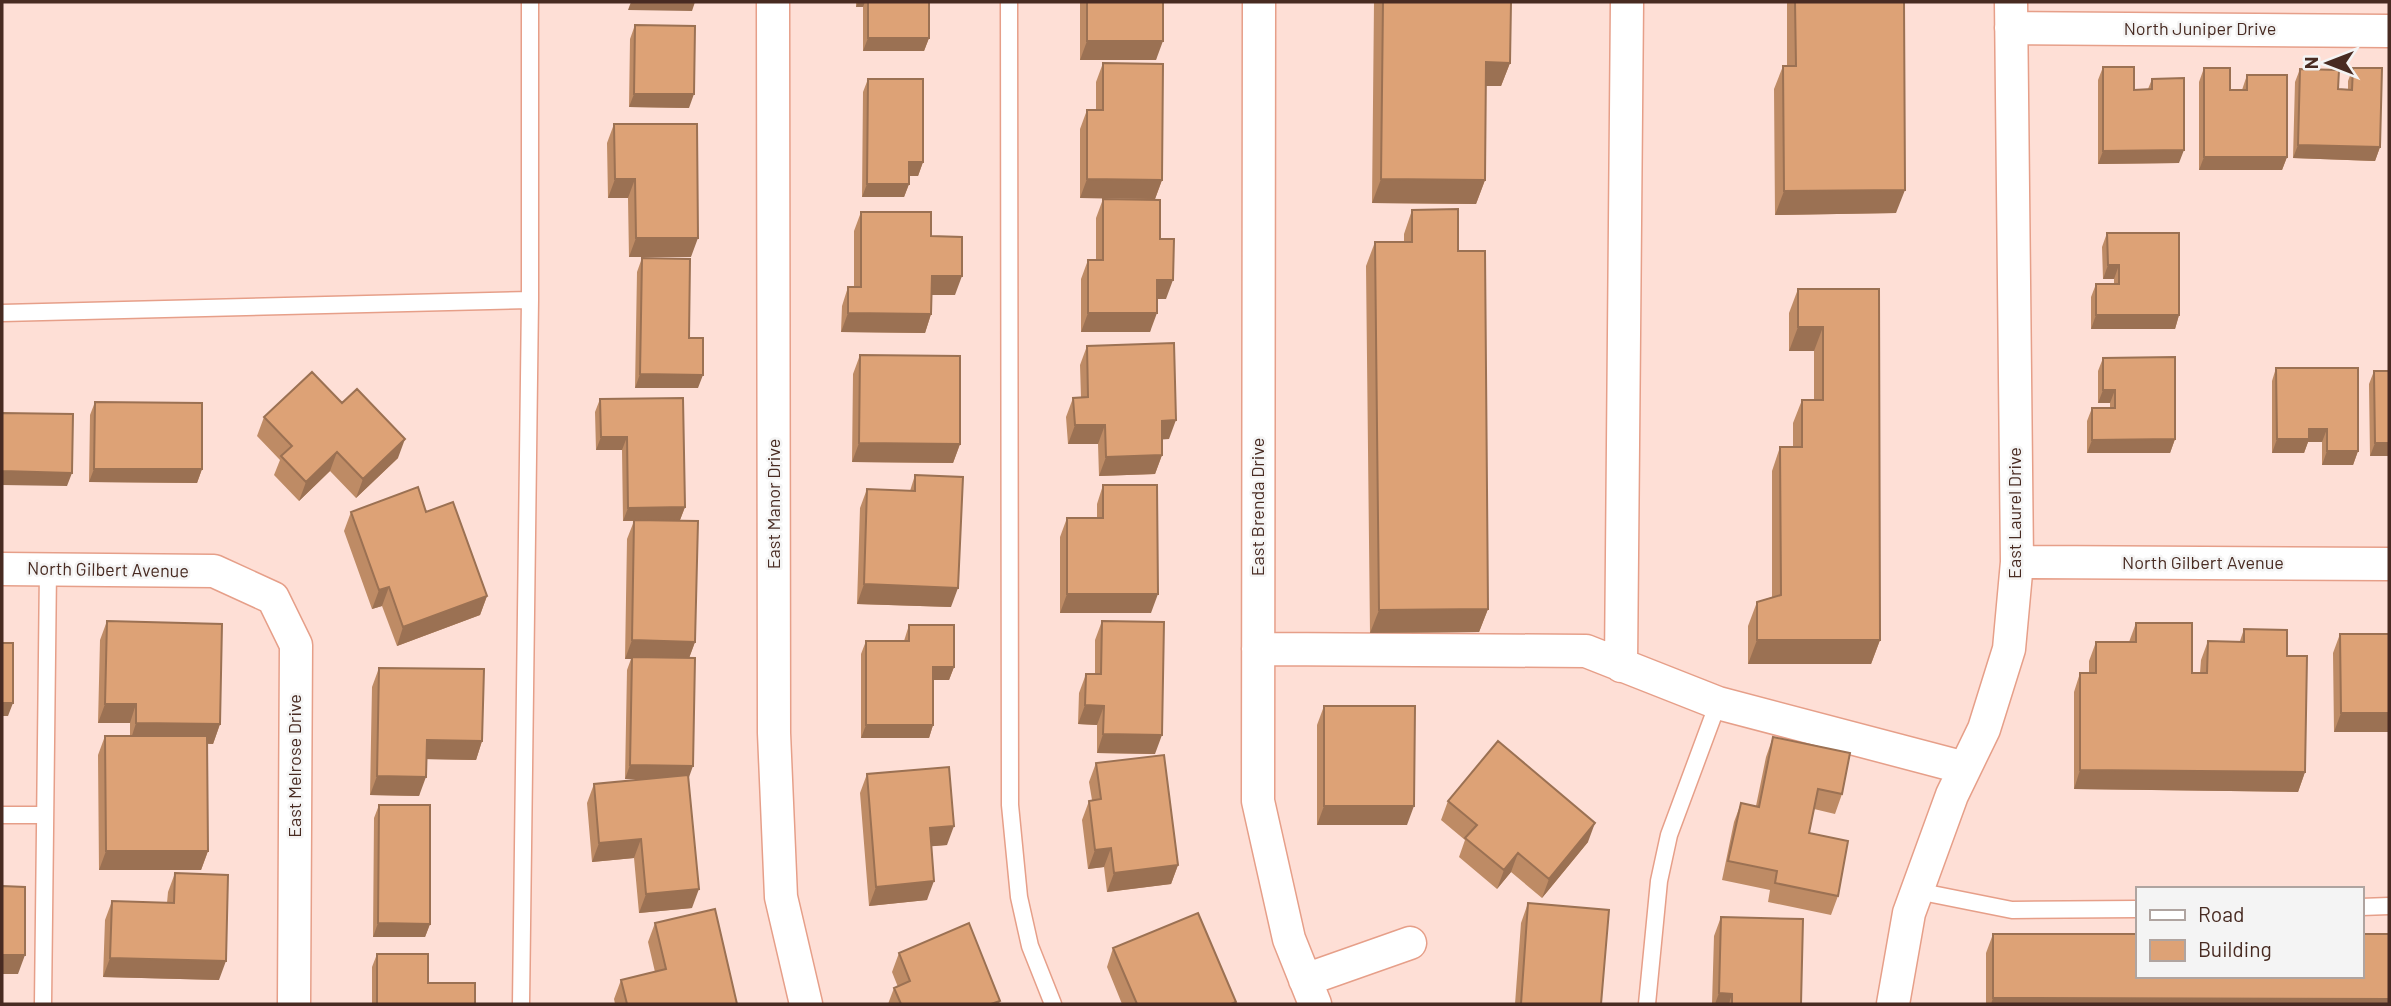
<svg xmlns="http://www.w3.org/2000/svg" width="2391" height="1006" font-family="Barlow,sans-serif">
	<style>
		.lines { fill: none; stroke-linecap: round; stroke-linejoin: round }
		.lane-casing { stroke: #e69f89; stroke-width: 19 }
		.street-casing { stroke: #e69f89; stroke-width: 35 }
		.lane { stroke: #fff; stroke-width: 16 }
		.street { stroke: #fff; stroke-width: 32 }
		.wall { fill: #be8b65 }
		.shaded-wall { fill: #9b7153 }
		.building { fill: #dda276; stroke: #9b7153; stroke-width: 2 }
		.labels { text-anchor: middle; stroke-width: 5; stroke-linejoin: round; paint-order: stroke }
		.street-label { font-size: 18px; fill: #482b22; stroke: #f4f4f4 }
	</style>
	<rect width="100%" height="100%" fill="#fedfd6"/>
	<g class="lines">
		<defs>
			<path id="lane" d="M1009,2L1010,805L1019,897L1030,946L1053,1004
				M2,313L530,300
				M2,815H45
				M1917,891L2012,910L2137,909
				M2361,907L2389,906
				M43,1004L48,569
				M521,1004L530,300V2
				M1647,1004L1659,881L1669,835L1718,703"/>
			<path id="street" d="M773,2L774,733L781,897L806,1004
				M1259,2L1258,801L1289,939L1315,1004
				M2011,28L2389,31
				M2017,562L2389,564
				M2,569L214,571L273,598L296,645L294,1004
				M1258,649L1586,651L1718,703L1965,768
				M1621,666L1627,2
				M1305,980L1410,943
				M1893,1004L1909,913L1952,795L1984,729L2009,649L2017,562L2011,2"/>
		</defs>
		<use href="#lane" class="lane-casing"/>
		<use href="#street" class="street-casing"/>
		<use href="#lane" class="lane"/>
		<use href="#street" class="street"/>
	</g>
	<path class="wall" d="M856,2H929V38L924,51H863V7H856Z
		M1080,2H1163L1156,60H1080Z
		M1374,2H1511L1510,63L1501,86H1486L1485,180L1476,204L1372,203Z
		M1787,2H1904L1896,213L1775,215L1774,89L1783,66H1787Z
		M635,25L689,108L629,107L630,39Z
		M1103,63L1162,180L1155,199L1080,198V129L1087,110H1096V82Z
		M2103,67L2134,90L2148,89L2152,79L2179,163L2098,164V80Z
		M2204,68L2230,90H2242L2247,75L2287,157L2282,170H2199V82Z
		M2353,68L2380,147L2375,161L2293,158L2295,82L2300,69L2338,89L2348,90V81Z
		M868,79L923,162L918,176H909V184L904,197H862L863,92Z
		M614,124L691,257H629L628,198H608L607,143Z
		M1103,199L1160,239L1166,299H1157L1150,332H1081V279L1088,260H1096V218Z
		M1412,210L1458,251L1488,609L1479,632L1370,633L1366,266L1375,242H1404V234Z
		M861,212L931,236L955,295H932L931,314L925,333L841,332L842,306L848,287H854V231Z
		M2107,233L2179,315L2175,329H2091V297L2096,284H2114V279H2103L2102,247Z
		M642,258L689,338L698,388H635L637,272Z
		M1798,289H1879L1880,640L1871,664H1748V626L1757,602L1772,597V471L1780,447H1793V423L1802,400H1814V351H1789V313Z
		M1087,346L1169,439H1162V455L1155,474L1099,476L1098,444H1068L1066,417L1073,398L1081,397L1080,365Z
		M860,355L960,444L953,463L852,462L853,374Z
		M2103,358L2175,439L2170,453H2087V421L2092,408H2110V403H2098V371Z
		M2276,368L2358,451L2353,465H2322V442H2308L2304,453H2272V381Z
		M2374,371L2389,456H2370L2369,384Z
		M600,399L685,507L680,520L695,642L689,658L688,780L692,908L639,913L634,858L592,862L587,803L594,784L650,779H625L627,670L631,659H625L627,539L634,521H623L622,450H596L595,412Z
		M95,402L202,469L197,483L89,482L90,415Z
		M342,403L398,458L356,498L330,471L299,501L274,475L280,460L257,436L264,417Z
		M915,475L951,607L857,604L860,508L867,489L910,491Z
		M1103,485L1151,613H1060V537L1067,518H1097V504Z
		M351,512H426L487,596L480,615L397,646L382,606L372,609L344,531Z
		M107,621L220,724L213,744L207,743L208,851L201,870H99L98,755L105,736H130V723H98L100,640Z
		M1102,621L1155,754L1097,753V725L1078,724L1079,693L1086,674H1095V640Z
		M2136,623L2192,673H2200L2201,660L2208,641H2240L2244,629L2287,656L2305,772L2298,792L2074,789V692L2080,673H2089V661L2096,642H2129Z
		M909,625L954,667L949,680H933V725L929,738H861V654L866,641H904Z
		M2340,634H2389V732H2334L2333,653Z
		M379,668L482,741L476,760L427,759L419,796L370,795L372,687Z
		M1324,706L1407,825H1317V725Z
		M1773,737L1842,794L1835,814L1814,809L1809,833L1838,896L1831,915L1768,902L1770,890L1722,880L1734,822L1741,803L1756,806L1766,757Z
		M1096,763L1178,865L1171,884L1107,892L1104,867L1088,869L1082,820L1089,801L1092,800L1089,782Z
		M867,774L947,845L932,846L927,900L869,906L860,793Z
		M1448,801L1588,842L1542,898L1511,872L1497,889L1459,857L1465,840L1441,820Z
		M379,805L430,924L425,937H373L374,818Z
		M175,873L219,980L103,977L105,920L112,901L167,903L168,892Z
		M1528,903L1601,1004H1515L1521,923Z
		M1721,917L1801,1004H1712L1714,936Z
		M655,923L737,1004H615L614,999L621,980L655,972L648,942Z
		M1993,934L2389,1004H1986V953Z
		M1113,948L1235,1004H1122L1107,967Z
		M899,953L1000,1001L999,1004H888L894,988L898,987L892,972Z
		M377,954L428,983L475,1004H372V967Z"/>
	<path class="shaded-wall" d="M631,2H695L692,11L628,10Z
		M858,2H865L863,7H856Z
		M868,38H929L924,51H863Z
		M1087,41H1163L1156,60H1080Z
		M1486,62L1510,63L1501,86H1477Z
		M634,94H694L689,108L629,107Z
		M2298,145L2380,147L2375,161L2293,158Z
		M2184,150L2179,163L2098,164L2103,151Z
		M2204,157H2287L2282,170H2199Z
		M909,162H923L918,176H904Z
		M615,179H635L628,198H608Z
		M1087,179L1162,180L1155,199L1080,198Z
		M1381,179L1485,180L1476,204L1372,203Z
		M867,184H909L904,197H862Z
		M1905,190L1896,213L1775,215L1784,191Z
		M636,238H698L691,257H629Z
		M2108,265H2119L2114,279H2103Z
		M932,276H962L955,295H925Z
		M1157,280H1173L1166,299H1150Z
		M848,313L931,314L925,333L841,332Z
		M1088,313H1157L1150,332H1081Z
		M2096,315H2179L2175,329H2091Z
		M1798,327H1823L1814,351H1789Z
		M640,374L703,375L698,388H635Z
		M2103,390H2115L2110,403H2098Z
		M1176,420L1169,439L1155,440L1162,421Z
		M1075,425H1105L1098,444H1068Z
		M2309,429H2327L2322,442H2308L2304,453H2272L2277,439Z
		M601,437H627L622,450H596Z
		M405,439L398,458L356,498L363,479Z
		M2175,439L2170,453H2087L2092,440Z
		M859,443L960,444L953,463L852,462Z
		M2375,443H2389V456H2370Z
		M2327,451H2358L2353,465H2322Z
		M337,452L330,471L299,501L306,482Z
		M1162,455L1155,474L1099,476L1106,457Z
		M94,469H202L197,483L89,482Z
		M2,471L72,473L67,486L2,485Z
		M685,507L680,520L623,521L628,508Z
		M864,584L958,588L951,607L857,604Z
		M389,587L382,606L372,609L379,590Z
		M1067,594H1158L1151,613H1060Z
		M487,596L480,615L397,646L403,627Z
		M1488,609L1479,632L1370,633L1379,610Z
		M632,640L695,642L688,661L632,657L631,659H625Z
		M1757,640H1880L1871,664H1748Z
		M933,667H954L949,680H929Z
		M2,703H13L8,716H2Z
		M105,704H136L130,723H98Z
		M1085,705L1104,706L1097,725L1078,724Z
		M2341,713H2389V732H2334Z
		M136,723L220,724L213,744L130,742Z
		M866,725H933L929,738H861Z
		M1103,734L1162,735L1155,754L1097,753Z
		M427,740L482,741L476,760L420,759Z
		M630,765L693,766L688,780L625,779Z
		M2080,770L2305,772L2298,792L2074,789Z
		M377,776L426,777L419,796L370,795Z
		M1324,806H1414L1407,825H1317Z
		M1595,823L1588,842L1542,898L1549,879Z
		M954,826L947,845L923,847L930,828Z
		M641,839L634,858L592,862L599,843Z
		M1111,848L1104,867L1088,869L1095,850Z
		M106,851H208L201,870H99Z
		M1518,853L1511,872L1497,889L1504,870Z
		M1178,865L1171,884L1107,892L1114,873Z
		M934,881L927,900L869,906L876,887Z
		M699,889L692,908L639,913L646,894Z
		M378,923L430,924L425,937H373Z
		M2,955H25L18,974H2Z
		M110,958L226,961L219,980L103,977Z
		M1719,993L1732,994L1729,1004H1715Z
		M1993,998L2389,999V1004H1991Z"/>
	<path class="building" d="M868,2H929V38H868Z
		M1087,2H1163V41H1087Z
		M1383,2H1511L1510,63L1486,62L1485,180L1381,179Z
		M1795,2H1904L1905,190L1784,191L1783,66H1796Z
		M635,25L695,26L694,94H634Z
		M1103,63L1163,64L1162,180L1087,179V110H1103Z
		M2103,67H2134V90L2152,89V79L2184,78V150L2103,151Z
		M2204,68H2230V90H2247V75H2287V157H2204Z
		M2353,68H2382L2380,147L2298,145L2300,69L2339,70L2338,89L2352,90Z
		M868,79H923V162H909V184H867Z
		M614,124H697L698,238H636L635,179H615Z
		M1103,199L1160,200V239H1174L1173,280H1157V313H1088V260H1103Z
		M1458,209V251H1485L1488,609L1379,610L1375,242H1412V210Z
		M861,212H931V236L962,237V276H932L931,314L848,313V287H861Z
		M2107,233H2179V315H2096V284H2119V265H2108Z
		M642,258L690,259L689,338H703V375L640,374Z
		M1798,289H1879L1880,640H1757V602L1781,595L1780,447H1802V400H1823V327H1798Z
		M1174,343L1176,420L1162,421V455L1106,457L1105,425H1075L1073,398L1088,397L1087,346Z
		M860,355L960,356V444L859,443Z
		M2175,357V439L2092,440V408H2115V390H2103V358Z
		M2276,368H2358V451H2327V429H2309V439H2277Z
		M2374,371H2389V443H2375Z
		M312,372L342,403L357,389L405,439L363,479L337,452L306,482L281,456L292,446L264,417Z
		M683,398L685,507L628,508L627,437H601L600,399Z
		M95,402L202,403V469H94Z
		M2,413L73,414L72,473L2,471Z
		M915,475L963,477L958,588L864,584L867,489L915,491Z
		M1103,485H1157L1158,594H1067V518H1103Z
		M418,487L426,512L453,502L487,596L403,627L389,587L379,590L351,512Z
		M634,520L698,521L695,642L632,640Z
		M107,621L222,624L220,724L136,723V704H105Z
		M1102,621L1164,622L1162,735L1103,734L1104,706L1085,705L1086,674H1101Z
		M2136,623H2192V673H2207L2208,641L2244,642V629L2287,630V656H2307L2305,772L2080,770V673H2096V642H2136Z
		M909,625H954V667H933V725H866V641H909Z
		M2340,634H2389V713H2341Z
		M2,643H13V703H2Z
		M632,657L695,658L693,766L630,765Z
		M379,668L484,669L482,741L427,740L426,777L377,776Z
		M1324,706H1415L1414,806H1324Z
		M105,736H207L208,851H106Z
		M1773,737L1850,753L1842,794L1818,789L1809,833L1848,841L1838,896L1775,883L1777,871L1728,861L1741,803L1759,807Z
		M1498,741L1595,823L1549,879L1518,853L1504,870L1465,838L1477,825L1448,801Z
		M1164,755L1178,865L1114,873L1111,848L1095,850L1089,801L1101,799L1096,763Z
		M949,767L954,826L930,828L934,881L876,887L867,774Z
		M688,775L699,889L646,894L641,839L599,843L594,784Z
		M379,805H430V924L378,923Z
		M175,873L228,875L226,961L110,958L112,901L174,903Z
		M2,886L25,887V955H2Z
		M1528,903L1609,910L1601,1004H1521Z
		M715,909L737,1004H627L621,980L666,969L655,923Z
		M1198,913L1236,1002L1231,1004H1137L1113,948Z
		M1721,917L1803,919L1801,1004H1732V994L1719,993Z
		M969,923L1000,1001L991,1004H901L894,988L910,981L899,953Z
		M1993,934H2137V976H2361V934H2389V999L1993,998Z
		M377,954H428V983H475V1004H377Z"/>
	<g class="labels">
		<g class="street-label">
			<text x="2200" y="35">North Juniper Drive</text>
			<text transform="translate(774 504) rotate(-90)" y="6">East Manor Drive</text>
			<text transform="translate(1258 507) rotate(-90)" y="6">East Brenda Drive</text>
			<text transform="translate(2015 513) rotate(-90)" y="6">East Laurel Drive</text>
			<text x="2203" y="569">North Gilbert Avenue</text>
			<text transform="translate(108 570) rotate(1)" y="6">North Gilbert Avenue</text>
			<text transform="translate(295 766) rotate(-90)" y="6">East Melrose Drive</text>
		</g>
	</g>
	<rect width="2391" height="1006" fill="none" stroke="#482b22" stroke-width="7"/>
	<rect x="2136" y="887" width="228" height="91" fill="#f4f4f4" stroke="#afa4a0" stroke-width="2"/>
	<rect x="2150" y="910" width="35" height="10" fill="#ffffff" stroke="#afa4a0" stroke-width="2"/>
	<text x="2198" y="922" font-size="21" fill="#482b22">Road</text>
	<rect x="2150" y="940" width="35" height="21" fill="#dda276" stroke="#afa4a0" stroke-width="2"/>
	<text x="2198" y="957" font-size="21" fill="#482b22">Building</text>
	<g transform="translate(2328 63) rotate(270)" stroke="#f4f4f4" stroke-width="5" paint-order="stroke">
	<path d="M0-5L12 26L0 18L-12 26Z" fill="#482b22"/>
	<text y="-10" font-size="19" font-weight="bold" text-anchor="middle" fill="#482b22">N</text>
	</g>
</svg>
